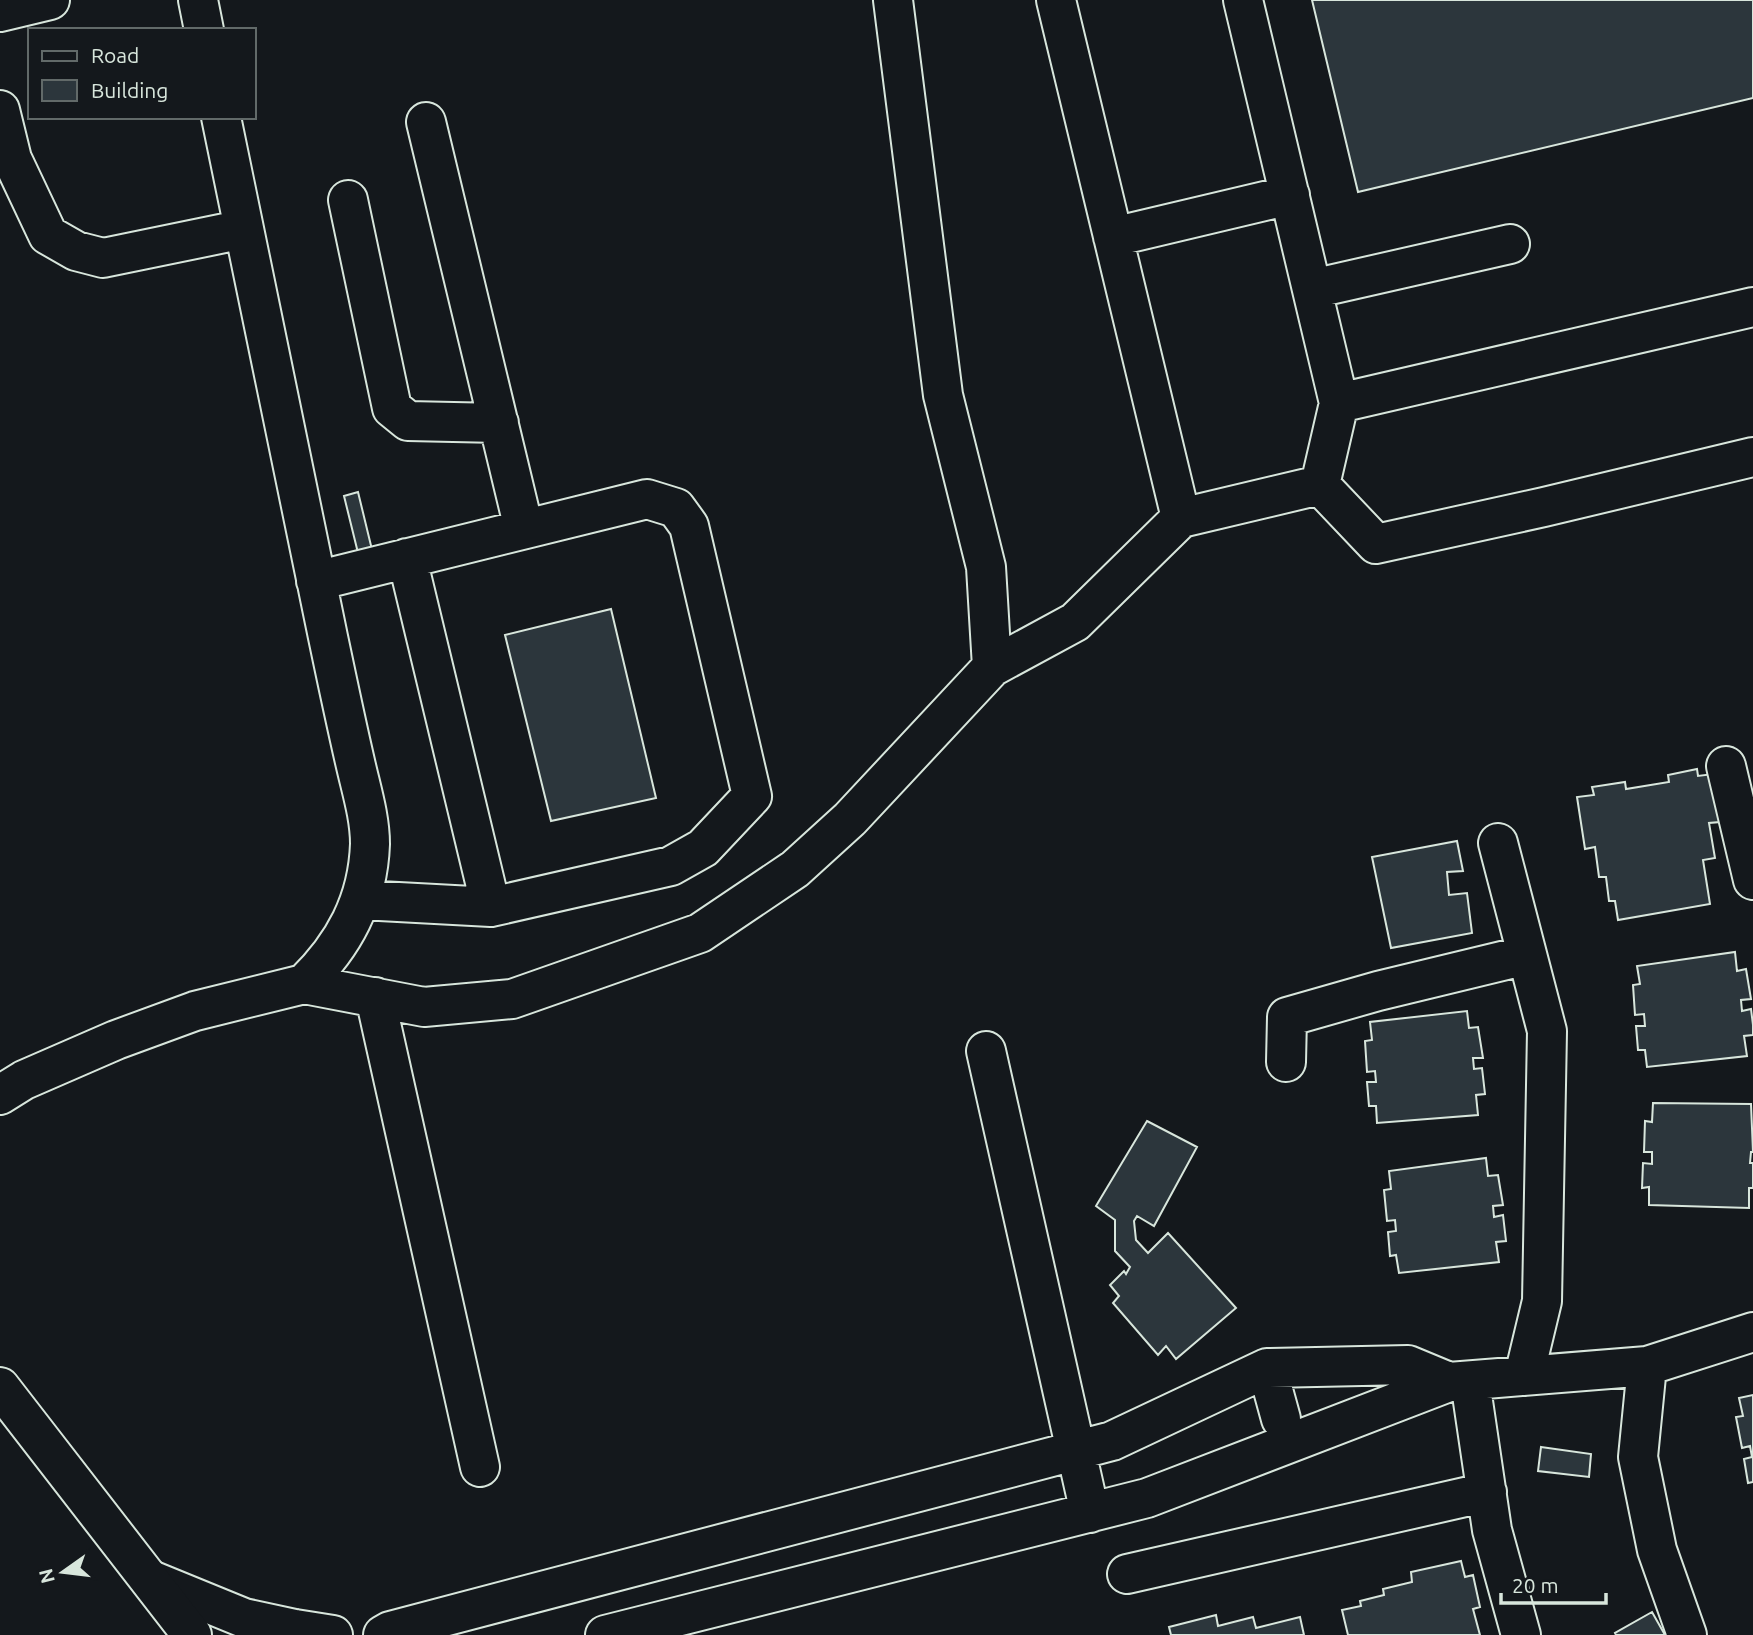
<svg xmlns="http://www.w3.org/2000/svg" width="1753" height="1635" font-family="Ubuntu,sans-serif">
	<style>
		.building { fill: #2c363c; stroke: #d8e6dc; stroke-width: 2 }
		.lines { fill: none; stroke-linecap: round; stroke-linejoin: round }
		.minor-casing { stroke: #d8e6dc; stroke-width: 42 }
		.major-casing { stroke: #d8e6dc; stroke-width: 42 }
		.minor { stroke: #14181c; stroke-width: 38 }
		.major { stroke: #14181c; stroke-width: 38 }
	</style>
	<rect width="100%" height="100%" fill="#14181c"/>
	<path class="building" d="M1312,0H1753V98L1358,192Z
		M358,492L374,558L360,561L344,496Z
		M611,609L656,798L551,821L505,635Z
		M1697,769L1698,776L1713,774L1720,822L1709,823L1715,858L1703,860L1710,904L1618,920L1615,901H1609L1606,877H1599L1595,847L1585,849L1577,797L1594,795L1592,787L1625,782L1626,789L1669,782L1668,775Z
		M1457,841L1463,871L1447,872L1449,895L1467,893L1472,933L1391,948L1372,857Z
		M1735,952L1737,971L1746,969L1751,999L1741,1000L1742,1011L1751,1009L1753,1025V1035L1744,1036L1747,1056L1647,1067L1645,1050H1638L1636,1026H1645L1644,1014L1635,1015L1633,985L1640,984L1637,966Z
		M1467,1011L1469,1028L1478,1027L1483,1058H1473L1474,1069L1482,1068L1485,1094L1476,1095L1478,1115L1377,1123L1376,1106H1369L1367,1082H1376L1375,1071L1367,1072L1365,1041L1372,1040L1370,1022Z
		M1653,1103L1751,1104L1753,1152H1751L1750,1163H1753V1188H1749V1208L1649,1205V1187L1642,1188L1643,1163L1652,1164V1152H1644L1645,1121L1652,1122Z
		M1147,1121L1197,1147L1154,1226L1137,1216L1134,1221L1136,1240L1148,1253L1168,1233L1236,1308L1176,1359L1166,1346L1158,1355L1113,1303L1119,1296L1110,1285L1124,1271L1126,1274L1130,1267L1115,1251V1220L1096,1206Z
		M1486,1158L1488,1176L1498,1175L1503,1205L1493,1206L1494,1217L1503,1215L1506,1241L1496,1242L1499,1262L1399,1273L1396,1255L1390,1256L1388,1232L1396,1231L1395,1220L1387,1221L1384,1190L1391,1189L1389,1171Z
		M1753,1395V1482L1748,1483L1744,1459L1752,1457L1750,1446L1742,1448L1736,1417L1743,1416L1739,1398Z
		M1541,1447L1591,1454L1589,1477L1538,1471Z
		M1461,1561L1465,1577L1473,1575L1480,1607L1473,1609L1480,1635H1348L1342,1610L1361,1606L1360,1601L1384,1595L1383,1589L1412,1582L1411,1572Z
		M1652,1612L1665,1635H1616L1615,1633Z
		M1216,1615L1218,1626L1253,1617L1256,1628L1300,1617L1304,1635H1171L1169,1627Z"/>
	<g class="lines">
		<defs>
			<path id="minor" d="M198,0L204,30
				M893,0L943,395L986,567L992,667
				M1056,0L1181,518
				M1243,0L1339,403
				M0,12L50,0
				M0,110L12,159L48,235L76,251L103,258L244,229
				M221,117C257,290 292,464 328,637C337,680 346,723 356,766C362,792 370,818 370,844C368,901 344,945 304,984
				M426,122L524,529
				M348,200L392,408L408,421L499,423
				M1113,237L1290,195
				M1312,289L1510,244
				M1320,485L1339,403L1753,307
				M407,558L491,907
				M316,581L647,499L676,508L689,526L752,796L703,848L671,866L491,907L361,900
				M1726,766L1753,880
				M1498,843L1547,1031L1542,1301L1524,1376
				M375,997L480,1467
				M986,1051L1090,1513
				M1286,1062L1287,1017L1378,991L1527,955
				M0,1095L24,1080L116,1040L195,1011L304,984L424,1007L512,999L700,933L795,869L850,819L992,667L1075,622L1181,518L1320,485L1376,544L1544,507L1753,457
				M1647,1366L1638,1457L1657,1550L1687,1635
				M1267,1368L1281,1419
				M1470,1381L1492,1530L1521,1635
				M1127,1574L1487,1492
				M151,1580L244,1618L295,1629L333,1635
				M383,1635L390,1631L1112,1441L1267,1368L1408,1365L1449,1382
				M605,1635L1147,1498L1449,1382L1647,1366L1753,1332"/>
			<path id="major" d="M0,1387L192,1635"/>
		</defs>
		<use href="#minor" class="minor-casing"/>
		<use href="#major" class="major-casing"/>
		<use href="#minor" class="minor"/>
		<use href="#major" class="major"/>
	</g>
	<rect x="28" y="28" width="228" height="91" fill="#14181c" stroke="#626a69" stroke-width="2"/>
	<rect x="42" y="51" width="35" height="10" fill="#14181c" stroke="#626a69" stroke-width="2"/>
	<text x="91" y="63" font-size="21" fill="#d8e6dc">Road</text>
	<rect x="42" y="80" width="35" height="21" fill="#2c363c" stroke="#626a69" stroke-width="2"/>
	<text x="91" y="98" font-size="21" fill="#d8e6dc">Building</text>
	<g transform="translate(63 1572) rotate(256)" stroke="#14181c" stroke-width="5" paint-order="stroke">
	<path d="M0-5L12 26L0 18L-12 26Z" fill="#d8e6dc"/>
	<text y="-10" font-size="19" font-weight="bold" text-anchor="middle" fill="#d8e6dc">N</text>
	</g>
	<path d="M1501 1593v10h105v-10" fill="none" stroke="#d8e6dc" stroke-width="3.5"/>
	<text x="1512" y="1593" font-size="21" fill="#d8e6dc" stroke="#14181c" stroke-width="5" paint-order="stroke">20 m</text>
</svg>
